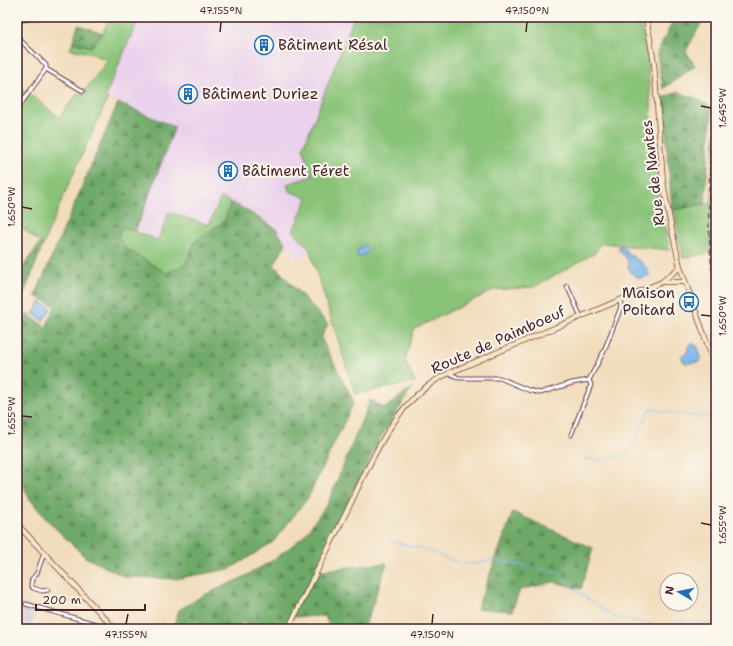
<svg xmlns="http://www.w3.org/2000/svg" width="733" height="646" font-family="'Shantell Sans',sans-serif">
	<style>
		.built { fill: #ead1ec }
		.industrial { fill: url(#industrial-grid) }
		.green { fill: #89c378; stroke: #6a7152 }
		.forest { fill: url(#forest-firs); stroke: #5c644a }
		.water { fill: url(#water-ripples); stroke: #636c8c }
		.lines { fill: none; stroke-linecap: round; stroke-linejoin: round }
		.stream { stroke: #7cb8ee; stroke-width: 1 }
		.street-casing { stroke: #633b41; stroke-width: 5 }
		.secondary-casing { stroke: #633b41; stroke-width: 6 }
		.street { stroke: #fff; stroke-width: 3 }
		.secondary { stroke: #fbe6c4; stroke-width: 4.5 }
		.rail { stroke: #4a1f2b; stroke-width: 1; stroke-dasharray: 6 3; stroke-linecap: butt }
		.ticks { fill: none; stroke: #4a1f2b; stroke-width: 1.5 }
		.labels { text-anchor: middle; stroke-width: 4; stroke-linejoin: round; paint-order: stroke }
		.poi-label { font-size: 15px; fill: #4a1f2b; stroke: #fbf7ec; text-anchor: start }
		.street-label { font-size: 15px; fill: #4a1f2b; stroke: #fbf7ec }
		.neatline { fill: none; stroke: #4a1f2b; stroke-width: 1.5 }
		.ticks-label { font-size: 10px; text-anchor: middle; fill: #4a1f2b }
	</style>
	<defs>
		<pattern id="industrial-grid" width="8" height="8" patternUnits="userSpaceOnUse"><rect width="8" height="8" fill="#cabfd6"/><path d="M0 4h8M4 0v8" fill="none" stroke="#afa4b8"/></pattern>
		<pattern id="forest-firs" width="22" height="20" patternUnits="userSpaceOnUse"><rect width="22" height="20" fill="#6ea968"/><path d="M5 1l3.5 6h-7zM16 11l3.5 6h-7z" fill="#5c8956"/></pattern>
		<pattern id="water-ripples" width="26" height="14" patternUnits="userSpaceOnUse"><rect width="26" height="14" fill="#7cb8ee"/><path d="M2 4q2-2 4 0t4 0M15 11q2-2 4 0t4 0" fill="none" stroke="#6895c1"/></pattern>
	</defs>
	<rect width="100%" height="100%" fill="#fbf7ec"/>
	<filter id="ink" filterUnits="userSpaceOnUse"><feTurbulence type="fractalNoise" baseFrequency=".025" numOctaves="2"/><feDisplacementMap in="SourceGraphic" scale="8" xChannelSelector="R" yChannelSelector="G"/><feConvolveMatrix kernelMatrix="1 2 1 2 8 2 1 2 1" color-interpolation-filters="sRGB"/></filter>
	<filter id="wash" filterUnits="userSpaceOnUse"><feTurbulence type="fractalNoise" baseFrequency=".012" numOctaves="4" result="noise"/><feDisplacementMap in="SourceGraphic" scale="16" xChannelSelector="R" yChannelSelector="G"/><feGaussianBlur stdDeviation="0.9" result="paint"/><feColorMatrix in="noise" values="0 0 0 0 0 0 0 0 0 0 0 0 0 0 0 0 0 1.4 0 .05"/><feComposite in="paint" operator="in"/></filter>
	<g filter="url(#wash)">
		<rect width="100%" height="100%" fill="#f1dcbc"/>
		<path class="built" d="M139,17H354L303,148L312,176L289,191L307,198L293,231L309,248L300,260L286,244L276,229L246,210L221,197L209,225L199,222L158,240L135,232L175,127L105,97Z"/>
		<path class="industrial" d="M17,603L37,609L30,629H17Z"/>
		<path class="green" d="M109,17H139L105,97L108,98L64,195L43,245L17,224V84L59,117L78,93L82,94L108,60L89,53L70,49L73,42L91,47L103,33Z
			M354,17H639L647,55L658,197L670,250L601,243L595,253L534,287L494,290L414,329L405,361L415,382L355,394L309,248L293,231L307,198L289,191L287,184L312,176L303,148Z
			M716,123V272L713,253L683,258L674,210L711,203Z
			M221,197L231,202L225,220L195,242L185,265L166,273L125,248L118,236L123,227L158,240L169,212L209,225Z"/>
		<path class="forest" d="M675,17L704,18L686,51L695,66L663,89L657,53Z
			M78,25L103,33L91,47L73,42Z
			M677,92L696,98L712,108L705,204L672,210L663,98Z
			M118,103L175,127L135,232L123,227L118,236L125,248L166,273L185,265L195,242L225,220L231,202L246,210L276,229L286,244L274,265L328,324L321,338L354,402L308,498L273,542L230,569L174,579L125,577L85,557L47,520L29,498L17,473V340L27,314L46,327L55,306L35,296Z
			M39,244L43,245L17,312V276Z
			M413,387L379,440L314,571L387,563L364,629H330L325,616L291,617L286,629H268L241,622L239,629H172L179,610L204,595L244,577L275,559L304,536L328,503L370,400L385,408Z
			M513,512L593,548L581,589L554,582L520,590L512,611L477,609Z"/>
		<path class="water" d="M364,245L370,250L361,257L357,256V250Z
			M622,245C624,248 626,251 628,253C636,260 647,263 649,275C639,282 633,276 628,267C630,259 623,255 618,249L619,246Z
			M40,302L50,307V311L43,321L33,314Z
			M692,343L698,347L701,358L699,362L685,363L682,359V355L688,352V346Z"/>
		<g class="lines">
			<path class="stream" d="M584,459L597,460L627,455L650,409L698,417L716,416
				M389,541L427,550L458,563L473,564L493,560L558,572L574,589L616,618L665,626L675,625L680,621L687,620
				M689,621L702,623H716"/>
		</g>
	</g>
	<g filter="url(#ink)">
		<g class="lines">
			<defs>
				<path id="street" d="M17,21L40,17
					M17,37L46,65V69L17,109
					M46,69L83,91
					M567,286L581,317
					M449,373L459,378H500L528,390L540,393L572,383L589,380
					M571,435L591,385L589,380L604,351L621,307L620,300
					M44,553L37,573L32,579L31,585L33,588L42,591L48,590
					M26,604L103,626L108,623
					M716,610V608"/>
				<path id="secondary" d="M646,17L654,63L663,182L669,216L680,267L716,368
					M662,282H685
					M17,524L115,629
					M288,629C307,591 326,553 345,515C370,464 394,398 449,373L662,282L680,267"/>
			</defs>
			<use href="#street" class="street-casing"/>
			<use href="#secondary" class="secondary-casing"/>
			<use href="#street" class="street"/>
			<use href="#secondary" class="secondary"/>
			<path class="rail" d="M716,96C709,164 704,230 716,298"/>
		</g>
	</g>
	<path class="ticks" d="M220,32L221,22M526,32L527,22M701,106L711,108M22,207L32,209M701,315L711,316M22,416L32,417M701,523L711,525M126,624L128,614M432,624L433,614"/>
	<defs>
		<symbol id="building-ring" viewBox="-11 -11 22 22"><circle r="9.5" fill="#fbf7ec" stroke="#1f6fb2" stroke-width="1.5"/><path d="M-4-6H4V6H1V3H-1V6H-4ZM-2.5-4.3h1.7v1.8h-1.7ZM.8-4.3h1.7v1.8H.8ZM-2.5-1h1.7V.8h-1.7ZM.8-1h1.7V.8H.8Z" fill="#1f6fb2"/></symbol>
		<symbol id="bus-ring" viewBox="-11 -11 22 22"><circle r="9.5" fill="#fbf7ec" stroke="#1f6fb2" stroke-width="1.5"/><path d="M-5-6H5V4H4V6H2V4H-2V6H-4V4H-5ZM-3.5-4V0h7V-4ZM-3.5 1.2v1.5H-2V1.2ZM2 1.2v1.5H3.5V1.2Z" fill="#1f6fb2"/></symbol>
	</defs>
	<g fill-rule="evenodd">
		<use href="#building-ring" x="253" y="34" width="22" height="22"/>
		<use href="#building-ring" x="177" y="83" width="22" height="22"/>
		<use href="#building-ring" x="217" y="160" width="22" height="22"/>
		<use href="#bus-ring" x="678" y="291" width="22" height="22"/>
	</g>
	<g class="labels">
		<g class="poi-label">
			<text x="278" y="50">Bâtiment Résal</text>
			<text x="202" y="99">Bâtiment Duriez</text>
			<text x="242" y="176">Bâtiment Féret</text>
			<text x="675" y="298" text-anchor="end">Maison<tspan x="675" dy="17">Poitard</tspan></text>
		</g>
		<g class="street-label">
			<text transform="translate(653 173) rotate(-97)" y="5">Rue de Nantes</text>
			<text transform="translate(498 340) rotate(-24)" y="5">Route de Paimboeuf</text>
		</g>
	</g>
	<rect width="733" height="646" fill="none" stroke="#fbf7ec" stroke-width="44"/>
	<g transform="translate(679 592) rotate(279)"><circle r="19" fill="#fbf7ec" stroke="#b4a19f"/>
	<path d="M0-3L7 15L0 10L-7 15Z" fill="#1f6fb2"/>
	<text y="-6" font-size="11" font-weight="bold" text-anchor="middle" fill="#4a1f2b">N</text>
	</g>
	<path d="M36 604v6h109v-6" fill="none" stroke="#4a1f2b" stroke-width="2"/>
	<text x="42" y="604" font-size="12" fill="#4a1f2b" stroke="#fbf7ec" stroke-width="3" paint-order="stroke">200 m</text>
	<rect x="22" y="22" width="689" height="602" class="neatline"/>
	<g class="ticks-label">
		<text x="221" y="14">47.155°N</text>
		<text x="527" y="14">47.150°N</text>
		<text transform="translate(722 108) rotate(-90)" y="4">1.645°W</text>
		<text transform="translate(11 207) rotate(-90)" y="4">1.650°W</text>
		<text transform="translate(722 316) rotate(-90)" y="4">1.650°W</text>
		<text transform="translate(11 416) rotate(-90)" y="4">1.655°W</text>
		<text transform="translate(722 525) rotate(-90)" y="4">1.655°W</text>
		<text x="126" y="638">47.155°N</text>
		<text x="432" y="638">47.150°N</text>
	</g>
</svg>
